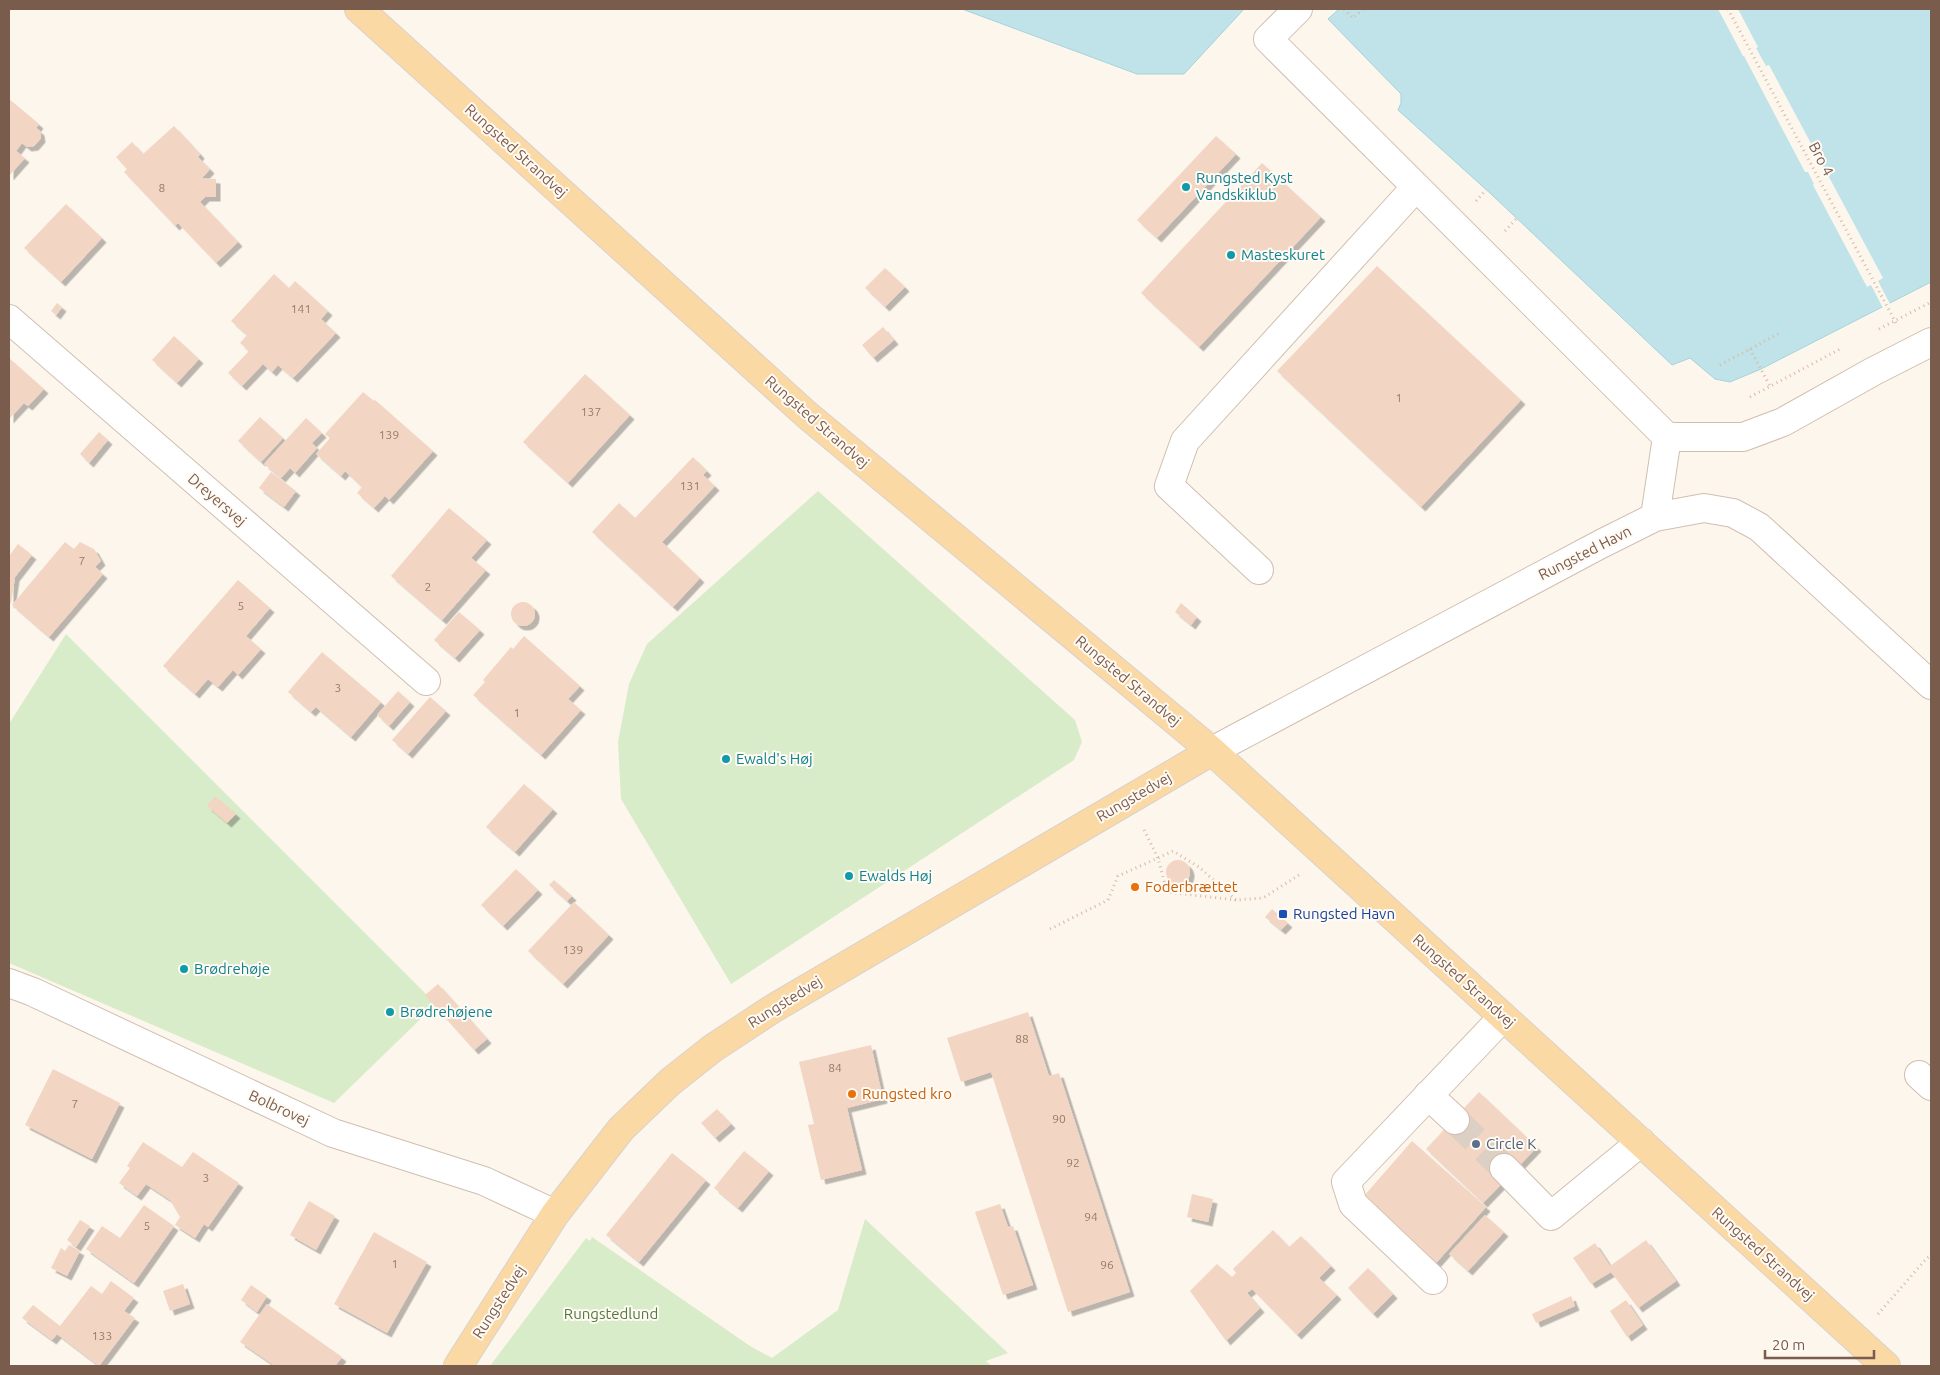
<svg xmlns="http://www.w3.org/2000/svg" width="1940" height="1375" font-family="Ubuntu,sans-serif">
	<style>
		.green { fill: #d8ecc9 }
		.water { fill: #bfe3e8; stroke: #a5d3da }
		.pier { fill: #fdf6ec }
		.building { fill: #f3d5c3; filter: url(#shadow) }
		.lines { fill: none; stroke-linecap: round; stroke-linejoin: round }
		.minor-tunnel { stroke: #dcd0c4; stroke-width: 28; stroke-dasharray: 28 14; stroke-linecap: butt }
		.minor-casing { stroke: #d1beb0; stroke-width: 30 }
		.major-casing { stroke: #dad1cd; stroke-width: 30 }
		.path { stroke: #d9b8a5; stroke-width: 3; stroke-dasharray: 1 4; stroke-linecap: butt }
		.minor { stroke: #fff; stroke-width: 28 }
		.major { stroke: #fbd9a5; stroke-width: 28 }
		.culture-dot { fill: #0f9aa8; stroke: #fffaf3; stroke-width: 2 }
		.food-dot { fill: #e8710a; stroke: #fffaf3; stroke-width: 2 }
		.transit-dot { fill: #1a4fb4; stroke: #fffaf3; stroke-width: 2 }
		.service-dot { fill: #5c6f8a; stroke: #fffaf3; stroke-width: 2 }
		.labels { text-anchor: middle; stroke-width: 4; stroke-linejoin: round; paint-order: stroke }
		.number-label { font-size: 12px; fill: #987a6a }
		.street-label { font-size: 15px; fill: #7a5c4d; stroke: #fffaf3 }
		.culture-label { font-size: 15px; fill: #0d838f; stroke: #fffaf3; text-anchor: start }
		.food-label { font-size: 15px; fill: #c56008; stroke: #fffaf3; text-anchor: start }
		.transit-label { font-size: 15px; fill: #164399; stroke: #fffaf3; text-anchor: start }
		.service-label { font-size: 15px; fill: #4e5e75; stroke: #fffaf3; text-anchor: start }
		.park-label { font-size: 15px; fill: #537a41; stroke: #fffaf3 }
	</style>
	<defs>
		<filter id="shadow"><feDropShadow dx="4.5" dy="4.5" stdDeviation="0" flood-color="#0004"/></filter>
	</defs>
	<rect width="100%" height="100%" fill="#fdf6ec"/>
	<path class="green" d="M818,491L1075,720L1082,742L1074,760L731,984L621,799L618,742L629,684L647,644Z
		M66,634L436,1004L334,1103L9,963V724Z
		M865,1219L1008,1353L986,1361L992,1366H490L586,1238L590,1241L592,1237L750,1346L772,1358L838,1310Z"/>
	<path class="water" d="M962,9H1244L1184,74H1137Z
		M1339,9H1931V282L1761,369L1730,382L1715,379L1690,358L1672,365L1491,194L1398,110L1401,103V94L1328,19Z"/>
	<path class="pier" d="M1718,9H1738L1758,47L1756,48L1766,66L1769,65L1883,278L1878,281L1890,304L1883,308L1871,285L1867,287L1813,185L1814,184L1808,172H1805L1744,56H1743Z"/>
	<path class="building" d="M9,99L39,124L36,128L40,131L41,138L34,146L27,147L22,143L16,151L25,158L9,176Z
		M174,126L200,154L198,157L210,169L202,178L216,179V197H205L200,202L238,242L216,263L178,223L175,226L124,172L127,169L116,157L132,142L143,154Z
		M1216,136L1236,154L1157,238L1137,220Z
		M1262,163L1321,217L1199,347L1141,293Z
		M66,204L102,238L61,282L24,248Z
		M1377,266L1521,400L1421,507L1277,371Z
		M885,268L905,287L885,307L865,288Z
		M274,274L289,288L295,281L328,311L321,319L336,333L293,378L278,365L272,372L263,364L242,386L228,373L249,351L240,343L247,335L231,321Z
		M57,303L62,307L56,315L51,311Z
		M883,327L894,340L873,358L862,345Z
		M174,336L199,359L177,383L152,360Z
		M9,358L44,389L28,406L24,403L9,419Z
		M585,374L630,415L568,483L523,442Z
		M363,392L374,401L375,400L433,451L389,500L385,496L374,508L357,493L362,487L345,471L341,476L316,454L330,438L325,434Z
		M260,417L283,438L261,462L238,441Z
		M306,418L322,433L312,443L317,448L295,473L290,468L281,478L264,464Z
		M99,432L108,440L89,463L80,454Z
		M693,457L707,471L703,475L715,486L662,542L700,578L673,607L592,532L619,503L635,518Z
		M271,472L296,491L284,507L259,488Z
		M449,508L487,540L471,558L486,570L442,620L391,576Z
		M65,542L74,549L80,542L94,549L101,561L95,567L103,574L49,637L12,605Z
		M18,544L32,555L15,577L11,604L9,603V556Z
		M238,580L270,608L246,636L261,649L238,675L233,670L218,687L208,679L195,694L163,666Z
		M511 614a12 12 0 1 1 24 0a12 12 0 1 1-24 0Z
		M1181,603L1197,617L1191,625L1175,612Z
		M459,612L480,630L455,658L434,640Z
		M524,636L580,686L568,699L581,710L541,755L473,695L485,682L483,680L511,647L513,649Z
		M322,652L381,702L351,737L316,707L311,712L288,692Z
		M398,691L410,702L389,726L377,715Z
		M430,697L446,711L408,754L392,740Z
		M524,784L553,809L515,852L486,827Z
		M215,796L236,814L227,823L207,806Z
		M1166 872a12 12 0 1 1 24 0a12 12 0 1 1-24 0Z
		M516,869L538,890L503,926L481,905Z
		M554,880L572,896L567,901L549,885Z
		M574,902L609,935L563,984L528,951Z
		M1272,909L1288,923L1281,930L1265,917Z
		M438,984L487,1039L474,1050L425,995Z
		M1028,1012L1049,1076L1059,1073L1130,1292L1068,1312L991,1072L961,1082L947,1038Z
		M871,1045L883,1099L847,1108L862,1170L821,1180L808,1125L814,1124L799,1062Z
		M53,1069L120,1103L92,1159L25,1125Z
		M1479,1092L1537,1147L1483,1203L1426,1149Z
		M717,1109L731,1124L715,1138L701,1123Z
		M1412,1141L1486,1207L1436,1263L1363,1197Z
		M143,1142L182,1167L193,1152L239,1183L208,1227L204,1224L195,1238L175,1225L180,1217L170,1200L146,1184L137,1196L119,1183L130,1168L127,1166Z
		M744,1151L769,1171L738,1208L714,1188Z
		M672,1153L706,1180L639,1262L606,1235Z
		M1192,1194L1213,1199L1208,1222L1187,1217Z
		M309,1201L335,1216L316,1250L290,1235Z
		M1000,1204L1008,1227L1013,1226L1033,1285L1003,1295L975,1212Z
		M144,1205L174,1226L134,1283L86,1249L102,1226L120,1238Z
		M1485,1215L1504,1232L1468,1271L1449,1254Z
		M80,1220L90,1226L76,1247L67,1240Z
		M1273,1230L1289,1247L1301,1236L1331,1266L1319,1278L1337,1295L1297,1335L1252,1289L1247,1293L1260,1308L1226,1341L1190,1291L1217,1264L1232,1277L1236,1273L1233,1269Z
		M374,1232L427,1262L387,1333L334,1304Z
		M1646,1240L1676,1281L1638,1308L1611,1272L1591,1284L1573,1258L1595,1243L1610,1266Z
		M69,1245L80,1251L67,1276L51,1268L61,1248L65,1251Z
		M1368,1268L1393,1294L1373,1314L1348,1288Z
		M111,1281L134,1298L124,1311L135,1318L99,1366L57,1334L52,1340L22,1318L33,1305L60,1326L91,1286L102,1294Z
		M183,1284L190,1304L170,1311L163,1291Z
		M251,1285L267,1296L257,1312L241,1300Z
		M1571,1296L1575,1306L1536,1323L1532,1314Z
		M1626,1300L1643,1325L1627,1337L1610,1311Z
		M267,1304L342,1357L335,1366H275L240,1342Z"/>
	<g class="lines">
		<path class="minor-tunnel" d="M1455,1120L1504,1168"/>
		<defs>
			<path id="minor" d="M1298,9L1268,39L1667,437L1655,517
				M9,319L426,681
				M1667,437H1743L1783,422L1874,371L1931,342
				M1259,570L1169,486L1185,441L1416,187
				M1212,751L1601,544L1655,517L1704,508L1733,513L1759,527L1931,685
				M9,983L33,992L333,1133L484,1181L555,1214
				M1919,1075L1931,1086
				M1428,1095L1455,1120
				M1504,1168L1551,1216L1641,1142
				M1433,1280L1353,1204L1346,1182L1503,1017"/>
			<path id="major" d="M359,9L807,415L1212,751L1886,1366
				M458,1366L555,1214L621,1129L670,1082L713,1048L774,1008L1212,751"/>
		</defs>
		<use href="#minor" class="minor-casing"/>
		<use href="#major" class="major-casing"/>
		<path class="path" d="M1344,9L1353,18L1363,9
			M1728,9L1896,323
			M1476,201L1486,190
			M1505,231L1516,219
			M1879,329L1931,302
			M1750,349L1770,386
			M1720,365L1778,334
			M1750,397L1842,348
			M1236,900L1167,892L1158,858L1173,851L1199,867L1236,900L1263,898L1299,875
			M1050,929L1108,900L1118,876L1158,858L1144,830
			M1878,1314L1927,1258L1931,1256"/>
		<use href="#minor" class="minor"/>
		<use href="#major" class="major"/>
	</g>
	<g class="culture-dot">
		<circle cx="1186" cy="187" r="5"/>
		<circle cx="1231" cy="255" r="5"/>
		<circle cx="726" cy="759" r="5"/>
		<circle cx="849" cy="876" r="5"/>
		<circle cx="184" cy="969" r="5"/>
		<circle cx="390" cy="1012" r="5"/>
	</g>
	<g class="food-dot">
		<circle cx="1135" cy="887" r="5"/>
		<circle cx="852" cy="1094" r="5"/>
	</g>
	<rect class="transit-dot" x="1278" y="909" width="10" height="10" rx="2.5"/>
	<circle class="service-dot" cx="1476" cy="1144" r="5"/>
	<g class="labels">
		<g class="number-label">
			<text x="162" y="192">8</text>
			<text x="301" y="313">141</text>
			<text x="1399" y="402">1</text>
			<text x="591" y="416">137</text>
			<text x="389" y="439">139</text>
			<text x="690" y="490">131</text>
			<text x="82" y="565">7</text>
			<text x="428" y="591">2</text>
			<text x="241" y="610">5</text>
			<text x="338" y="692">3</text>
			<text x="517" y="717">1</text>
			<text x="573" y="954">139</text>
			<text x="1022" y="1043">88</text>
			<text x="835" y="1072">84</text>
			<text x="75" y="1108">7</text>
			<text x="1059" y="1123">90</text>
			<text x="1073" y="1167">92</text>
			<text x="206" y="1182">3</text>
			<text x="1091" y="1221">94</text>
			<text x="147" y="1230">5</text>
			<text x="395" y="1268">1</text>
			<text x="1107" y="1269">96</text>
			<text x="102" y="1340">133</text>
		</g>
		<g class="street-label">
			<text transform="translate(516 151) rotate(42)" y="5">Rungsted Strandvej</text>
			<text transform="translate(1821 159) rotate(62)" y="5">Bro 4</text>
			<text transform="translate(817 422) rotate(41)" y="5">Rungsted Strandvej</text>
			<text transform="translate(217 500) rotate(41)" y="5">Dreyersvej</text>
			<text transform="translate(1585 553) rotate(-27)" y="5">Rungsted Havn</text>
			<text transform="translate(1128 681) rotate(40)" y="5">Rungsted Strandvej</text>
			<text transform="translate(1134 797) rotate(-30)" y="5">Rungstedvej</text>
			<text transform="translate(1464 981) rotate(42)" y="5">Rungsted Strandvej</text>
			<text transform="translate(785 1002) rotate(-32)" y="5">Rungstedvej</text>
			<text transform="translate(279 1108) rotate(25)" y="5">Bolbrovej</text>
			<text transform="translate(1763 1254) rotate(42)" y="5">Rungsted Strandvej</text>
			<text transform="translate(499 1302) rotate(-57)" y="5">Rungstedvej</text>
		</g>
		<g class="culture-label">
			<text x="1196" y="183">Rungsted Kyst<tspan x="1196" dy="17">Vandskiklub</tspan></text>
			<text x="1241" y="260">Masteskuret</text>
			<text x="736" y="764">Ewald's Høj</text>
			<text x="859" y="881">Ewalds Høj</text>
			<text x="194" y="974">Brødrehøje</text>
			<text x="400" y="1017">Brødrehøjene</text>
		</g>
		<g class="food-label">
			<text x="1145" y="892">Foderbrættet</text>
			<text x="862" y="1099">Rungsted kro</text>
		</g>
		<g class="transit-label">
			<text x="1293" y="919">Rungsted Havn</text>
		</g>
		<g class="service-label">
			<text x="1486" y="1149">Circle K</text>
		</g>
		<g class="park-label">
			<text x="611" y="1319">Rungstedlund</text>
		</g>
	</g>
	<rect width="1940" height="1375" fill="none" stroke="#7a5c4d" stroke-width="20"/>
	<path d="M1765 1350v8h109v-8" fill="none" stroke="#7a5c4d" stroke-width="2.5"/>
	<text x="1772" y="1350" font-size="15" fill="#7a5c4d" stroke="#fffaf3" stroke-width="4" paint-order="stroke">20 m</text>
</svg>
